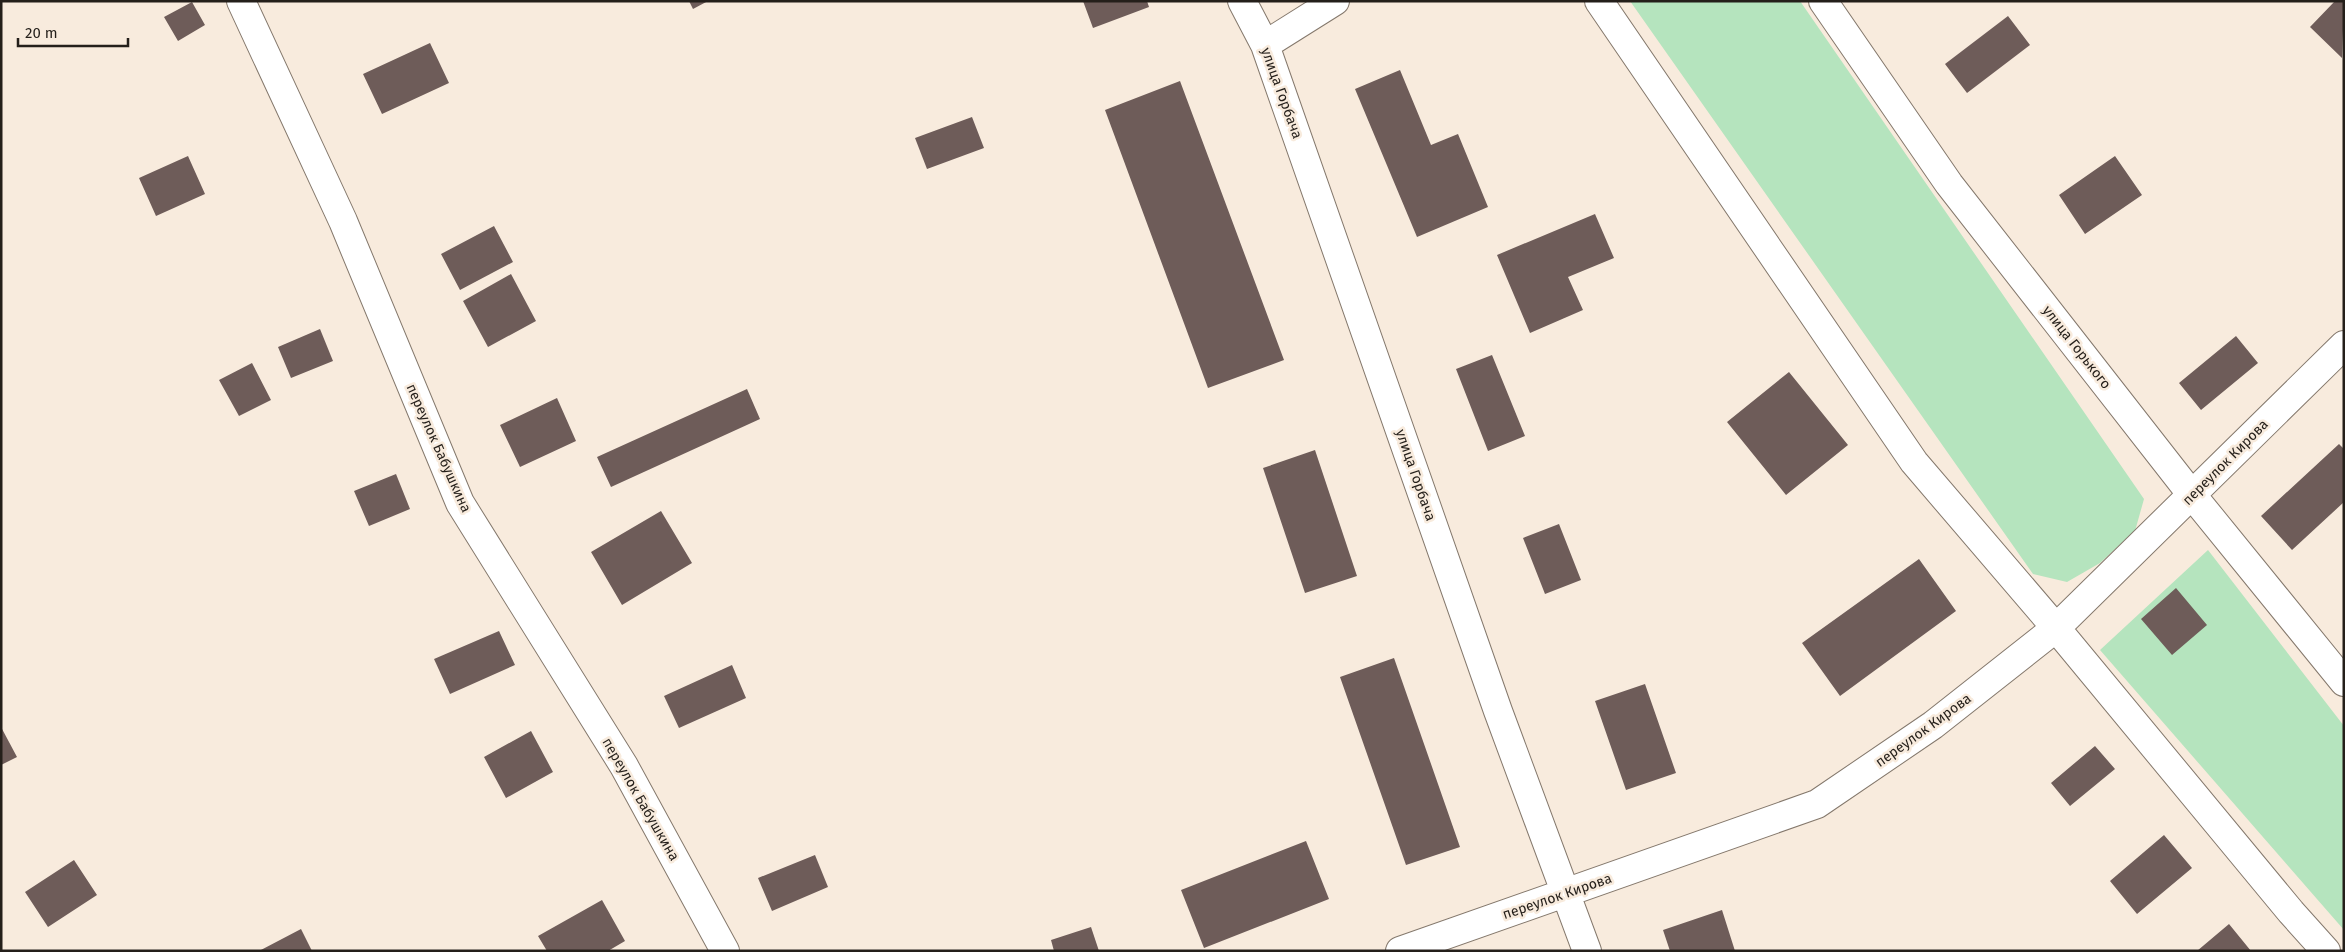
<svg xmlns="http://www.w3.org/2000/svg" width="2345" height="952" font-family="'Fira Sans',sans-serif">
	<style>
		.green { fill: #b5e4be }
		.building { fill: #6e5c59 }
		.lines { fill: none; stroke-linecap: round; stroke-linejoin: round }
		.minor-casing { stroke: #84786c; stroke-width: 30 }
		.minor { stroke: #fff; stroke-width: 28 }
		.labels { text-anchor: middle; stroke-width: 5; stroke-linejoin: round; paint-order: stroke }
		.street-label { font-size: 14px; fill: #241f1a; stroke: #f8ebdd }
	</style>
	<rect width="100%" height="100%" fill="#f8ebdd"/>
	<path class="green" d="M1630,1H1800L2144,499L2135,531L2100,563L2067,582L2033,574Z
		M2208,550L2344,726V930L2100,650Z"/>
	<path class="building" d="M689,1H708L693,9Z
		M1083,1H1147L1149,7L1093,28Z
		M2335,1H2344L2342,58L2310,27Z
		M192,2L205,25L178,41L164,17Z
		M2008,16L2030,45L1967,93L1945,64Z
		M430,43L449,83L382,114L363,74Z
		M1400,70L1431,145L1458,134L1488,207L1417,237L1355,89Z
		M1180,81L1284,360L1208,388L1105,110Z
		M972,117L984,148L927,169L915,138Z
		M188,156L205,194L156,216L139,178Z
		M2115,156L2142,195L2085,234L2059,195Z
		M1595,214L1614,258L1568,277L1583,310L1530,333L1497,255Z
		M494,226L513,262L460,290L441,254Z
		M511,274L536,321L488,347L463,301Z
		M320,329L333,361L291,378L278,347Z
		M2236,336L2258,363L2201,410L2179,383Z
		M1492,355L1525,436L1488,451L1456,369Z
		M252,363L271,400L239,416L219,380Z
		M1789,372L1848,445L1786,495L1727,422Z
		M747,389L760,419L611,487L597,457Z
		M557,398L576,441L520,467L500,425Z
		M2339,444L2344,449V502L2292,550L2261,516Z
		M1315,450L1357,576L1305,593L1263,468Z
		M396,474L410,509L369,526L354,491Z
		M661,511L692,563L622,605L591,552Z
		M1559,524L1581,580L1545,594L1523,538Z
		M1919,559L1956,611L1840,696L1802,643Z
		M2176,588L2207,625L2172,655L2141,619Z
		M499,631L515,665L450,694L434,659Z
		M1394,658L1460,847L1406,865L1340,677Z
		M732,665L746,698L679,728L664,696Z
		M1645,684L1676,773L1626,790L1595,701Z
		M1,727L17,757L1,765Z
		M531,731L553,772L506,798L484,757Z
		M2095,746L2115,769L2070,806L2051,783Z
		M2164,835L2192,868L2137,914L2110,881Z
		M1306,841L1329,899L1204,948L1181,890Z
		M815,855L828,887L772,911L758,878Z
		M74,860L97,895L48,927L25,892Z
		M602,900L625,941L608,951H547L538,936Z
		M1722,910L1735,951H1670L1663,930Z
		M2229,924L2251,951H2197Z
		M1091,927L1099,951H1054L1051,940Z
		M301,929L312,951H259Z"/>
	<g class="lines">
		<defs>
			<path id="minor" d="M241,1L343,221L460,503L624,766L725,951
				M1242,1L1265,45L1498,711L1587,951
				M1599,1L1914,462L2056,628L2291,912L2326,951
				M1823,1L1949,184L2192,495L2344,682
				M1265,45L1335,1
				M1400,951L1817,804L1933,725L2056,628L2344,345"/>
		</defs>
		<use href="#minor" class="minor-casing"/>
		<use href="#minor" class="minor"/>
	</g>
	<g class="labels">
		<g class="street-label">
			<text transform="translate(1282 93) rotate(70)" y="5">улица Горбача</text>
			<text transform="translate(2077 347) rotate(52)" y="5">улица Горького</text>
			<text transform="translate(439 448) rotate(66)" y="5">переулок Бабушкина</text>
			<text transform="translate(2225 462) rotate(-45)" y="5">переулок Кирова</text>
			<text transform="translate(1416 475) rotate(71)" y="5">улица Горбача</text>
			<text transform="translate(1923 730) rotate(-36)" y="5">переулок Кирова</text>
			<text transform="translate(641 799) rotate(60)" y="5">переулок Бабушкина</text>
			<text transform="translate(1557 896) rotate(-19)" y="5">переулок Кирова</text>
		</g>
	</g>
	<rect width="2345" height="952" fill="none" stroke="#241f1a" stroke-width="5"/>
	<path d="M18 38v8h110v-8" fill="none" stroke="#241f1a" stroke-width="2.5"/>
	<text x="25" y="38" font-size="15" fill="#241f1a" stroke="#f8ebdd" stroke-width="4" paint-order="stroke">20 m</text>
</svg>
